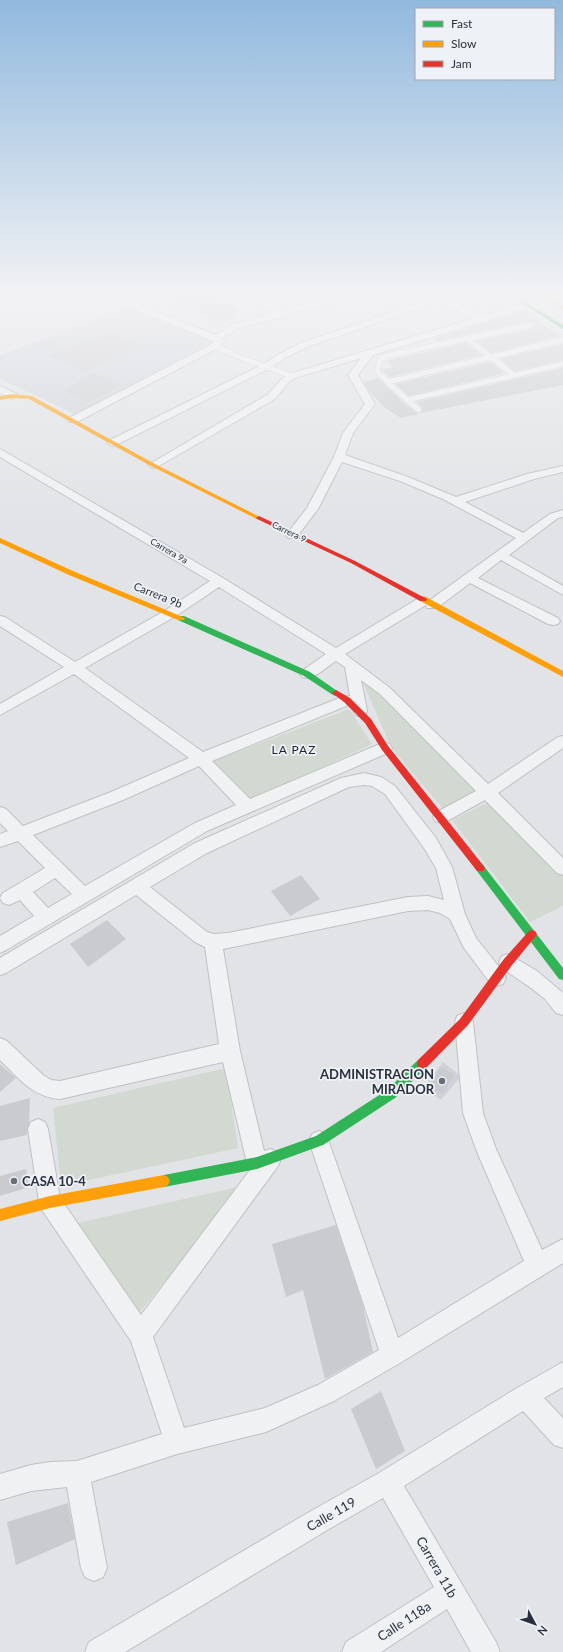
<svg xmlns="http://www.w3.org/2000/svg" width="563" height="1652" font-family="Lato,sans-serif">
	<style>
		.built { fill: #cfd3d9 }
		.green { fill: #d2d9d1 }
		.building { fill: #c9cbce }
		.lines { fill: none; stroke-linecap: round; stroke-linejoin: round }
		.lane-casing { stroke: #bfc1c4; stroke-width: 6 }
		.street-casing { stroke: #bfc1c4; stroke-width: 2 }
		.lane { stroke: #f0f1f2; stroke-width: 5 }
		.street { fill: #f0f1f2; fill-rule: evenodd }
		.fast { fill: #30b455; fill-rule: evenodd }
		.slow { fill: #ff9f0a; fill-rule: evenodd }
		.jam { fill: #e5322d; fill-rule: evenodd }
		.poi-dot { fill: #696f79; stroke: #eef1f5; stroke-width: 1.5 }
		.labels { text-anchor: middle; stroke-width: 3.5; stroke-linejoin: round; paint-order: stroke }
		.far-street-label { font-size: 9px; fill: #29313e; stroke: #eef1f5 }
		.street-label { font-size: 11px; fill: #29313e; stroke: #eef1f5 }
		.neighbourhood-label { font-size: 12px; letter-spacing: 1px; fill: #1b222f; stroke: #eef1f5 }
		.near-poi-label { font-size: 13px; font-weight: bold; fill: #29313e; stroke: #eef1f5; text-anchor: end }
		.near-street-label { font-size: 13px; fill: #29313e; stroke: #eef1f5 }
	</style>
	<rect width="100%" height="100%" fill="#e1e3e6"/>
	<path class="built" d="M128,308L216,343L77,415L0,379V355Z
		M443,1062L461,1076L441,1100L423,1088Z"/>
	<path class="green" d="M361,678L482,791L443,809L391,747Z
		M349,709L372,744L251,801L214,761Z
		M493,800L563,872V906L530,922L452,820Z
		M226,1068L238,1148L61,1186L53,1108Z
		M242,1186L139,1313L73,1224Z"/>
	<path class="building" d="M185,294H217L239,310L235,311L239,313L233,314L235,318L220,322L218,320L212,322L189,306L177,309L164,299Z
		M526,310L541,320L537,321L560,336L492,353L476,341L532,329L535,327L534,323L530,321L437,341L435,338Z
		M111,332L137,346L86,372L47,355Z
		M466,343L482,355L390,377L381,370L393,367L386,361Z
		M563,344V360L515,371L500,359Z
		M490,362L505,373L409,396L395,384Z
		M563,368V385L421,413L423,408L416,402Z
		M95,373L122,385L88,402L63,391L72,387L69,386Z
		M378,378L404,403L418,414L401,418L385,408L370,392L364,382Z
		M301,875L320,899L290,916L271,891Z
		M107,920L126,939L88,967L70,944Z
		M0,1064L16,1078L0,1092Z
		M441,1067L455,1075L442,1094L428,1086Z
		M30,1098L29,1124L27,1129V1135L0,1141V1106Z
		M26,1169L29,1187L0,1196V1176Z
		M336,1225L363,1306L373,1352L325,1379L303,1290L286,1297L272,1244Z
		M381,1391L405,1451L376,1469L351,1409Z
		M68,1503L75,1539L16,1565L7,1522Z"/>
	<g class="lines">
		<defs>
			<path id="lane" d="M466,338L514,375
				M215,346L239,357L292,376
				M388,381L380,375L377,370L380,361L386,356L531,325
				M407,400L563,364
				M419,410L387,382L563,340"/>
			<path id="street" d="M145,294H159L158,296L140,301L137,303L139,305L216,335L233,324L273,313L245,294H255L281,311L345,294H359L358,296L239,328L222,339L224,341L218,348L77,422H69L68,420L69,418L212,344L214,341L133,309L128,303L134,297Z
				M429,294H439L481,316L528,302L532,305L531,307L373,355L358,375L375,404L353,433L345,455L408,477L456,497L527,474L563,466V472L534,479L465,502L523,533L550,514L563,510V517L558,518L509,555L563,586V595L501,560L478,578L558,618L560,621L558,624L553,625L548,624L470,583L437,608H427L426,605L345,654L390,688L488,784L558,737L563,736V748L498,793L563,858V875L557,873L485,800L447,821L441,823L435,821L433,817L435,813L476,791L380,694L361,680L367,711L365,715L360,716L355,715L351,704L212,761L250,799L380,744L385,743L390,744L392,748L390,752L207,831L6,950L0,953V936L34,916L20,900L9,905L3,903L0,898L3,893L45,868L18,841L0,847V834L8,831L0,823V807L6,809L23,826L111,792L189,758L74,674L0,715V704L64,667L0,626V616L5,617L75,662L166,610L210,581L0,457V449L223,578L336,648L419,598L424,597L430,600L516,538L443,499L400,481L342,462L318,509L296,538H288L286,535L307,508L334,457L343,433L365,404L348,375L361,358L295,378L288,383L275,399L157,467L153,468L148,465L267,395L282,379L289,374L472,319L440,301L307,347L285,358L270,368L116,445L112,446L107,443L108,441L264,364L279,354L301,343L433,298ZM219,587L326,654L302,671L300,674L302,677C314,681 326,667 336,661L345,667L350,696L342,697L203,752L85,668L176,616ZM199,766L236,805L195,823L85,886L33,835L123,800ZM55,878L72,894L48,908L33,892Z
				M0,386L17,394L18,396L13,399L0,393Z
				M364,773L381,777L395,786L436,838L452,867L465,914L476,938L503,972L506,978L503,984L497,986L491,984L464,948L450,919L440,913L428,910L408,911L223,949L240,1051L264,1151L271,1149L278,1152L281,1159L278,1166L153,1337L184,1428L265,1408L318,1385L379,1350L309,1141L312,1134L319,1131L326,1134L398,1338L524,1261L477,1152L463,1113L455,1022L457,1016L464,1013L471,1016L473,1022L483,1113L496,1149L542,1250L563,1239V1263L400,1363L334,1401L266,1432L177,1454L91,1482L107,1568L103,1577L94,1581L85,1577L81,1568L67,1487L31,1491L0,1500V1474L31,1465L50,1462L77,1461L162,1434L131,1341L42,1210L39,1202L28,1129L31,1122L38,1119L45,1122L48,1129L60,1198L141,1315L250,1170L247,1163L223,1062L60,1099C32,1097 19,1078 0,1060V1038L7,1041L43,1075L51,1080L60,1081L219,1044L205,947L195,942L136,895L6,973L0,975V958L195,843L341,778ZM364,785L372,786L385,794L424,848L436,868L444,900L428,896L408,897L228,933L214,934L207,932L150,887L207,853L349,787Z
				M508,954L537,971L563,993V1015L556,1013L545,999L531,988L502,968L499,962L502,956Z
				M563,1362V1387L544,1398L563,1418V1448L554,1445L523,1411L404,1486L496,1642L500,1652H471L447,1609L381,1652H342L346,1642L434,1587L383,1498L329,1529L125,1652H85L89,1642L311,1511L379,1473L517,1388Z"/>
		</defs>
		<use href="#lane" class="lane-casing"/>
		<use href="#street" class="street-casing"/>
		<use href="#lane" class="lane"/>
		<use href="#street" class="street"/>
		<path class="fast" d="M507,294H512L563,325V329Z
			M178,616H184L310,672L340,693L336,696L333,695L304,676L178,620Z
			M480,864L483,865L563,968V980L559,979L477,871L475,868L477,865Z
			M422,1059L426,1060L427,1064L426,1068L395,1098L323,1145L257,1169L164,1187L160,1185L158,1181L160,1177L164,1175L257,1157L316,1136L387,1090L418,1060Z"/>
		<path class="slow" d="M537,294H543L563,306V309Z
			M13,394L32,396L155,464L262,518L257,519L151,466L29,399L13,398L0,400V396Z
			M0,538L73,571L185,618L184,620H178L69,575L0,543Z
			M420,597H426L563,671V677L420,601Z
			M164,1175L168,1177L170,1181L168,1185L164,1187L50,1208L0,1221V1209L50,1196Z"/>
		<path class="jam" d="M259,516L355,561L427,599L426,601H420L351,563L257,519L256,518Z
			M336,690L350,698L371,719L388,746L483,865L485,868L483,871H477L382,750L365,723L344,702L332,693Z
			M532,930L535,931L537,934L535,937L512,965L468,1025L426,1068L422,1069L418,1068L417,1064L418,1060L460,1019L504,959L529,931Z"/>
	</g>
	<linearGradient id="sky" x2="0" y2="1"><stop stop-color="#91b9de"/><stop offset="0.56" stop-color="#f2f2f4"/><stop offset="1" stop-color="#f2f2f4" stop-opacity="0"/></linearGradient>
	<rect width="563" height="525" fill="url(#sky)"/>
	<g class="poi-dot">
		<circle cx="442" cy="1081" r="4"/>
		<circle cx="14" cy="1181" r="4"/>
	</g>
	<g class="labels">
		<g class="far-street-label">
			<text transform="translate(289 532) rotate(26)" y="3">Carrera 9</text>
			<text transform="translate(169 551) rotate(30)" y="3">Carrera 9a</text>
		</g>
		<g class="street-label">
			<text transform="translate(158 595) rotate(22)" y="4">Carrera 9b</text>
		</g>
		<g class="neighbourhood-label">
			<text x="294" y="754">LA PAZ</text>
		</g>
		<g class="near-poi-label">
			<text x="434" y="1079">ADMINISTRACION<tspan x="434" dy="15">MIRADOR</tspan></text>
			<text x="22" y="1186" text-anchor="start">CASA 10-4</text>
		</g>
		<g class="near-street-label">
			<text transform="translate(331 1514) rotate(-30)" y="5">Calle 119</text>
			<text transform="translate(437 1567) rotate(60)" y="5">Carrera 11b</text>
			<text transform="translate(404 1621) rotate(-33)" y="5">Calle 118a</text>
		</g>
	</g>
	<rect x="415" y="8" width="140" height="72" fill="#eef1f5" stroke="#9fa4ac"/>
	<rect x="423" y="21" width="20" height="6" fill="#30b455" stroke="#9fa4ac"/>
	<text x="451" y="28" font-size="12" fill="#29313e">Fast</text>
	<rect x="423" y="41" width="20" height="6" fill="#ff9f0a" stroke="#9fa4ac"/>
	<text x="451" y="48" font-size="12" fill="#29313e">Slow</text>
	<rect x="423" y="61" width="20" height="6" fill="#e5322d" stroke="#9fa4ac"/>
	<text x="451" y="68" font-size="12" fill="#29313e">Jam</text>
	<g transform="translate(535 1624) rotate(131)" stroke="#eef1f5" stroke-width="3" paint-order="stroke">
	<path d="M0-3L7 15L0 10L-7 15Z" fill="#29313e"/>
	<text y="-6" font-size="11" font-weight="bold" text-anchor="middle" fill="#29313e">N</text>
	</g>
</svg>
